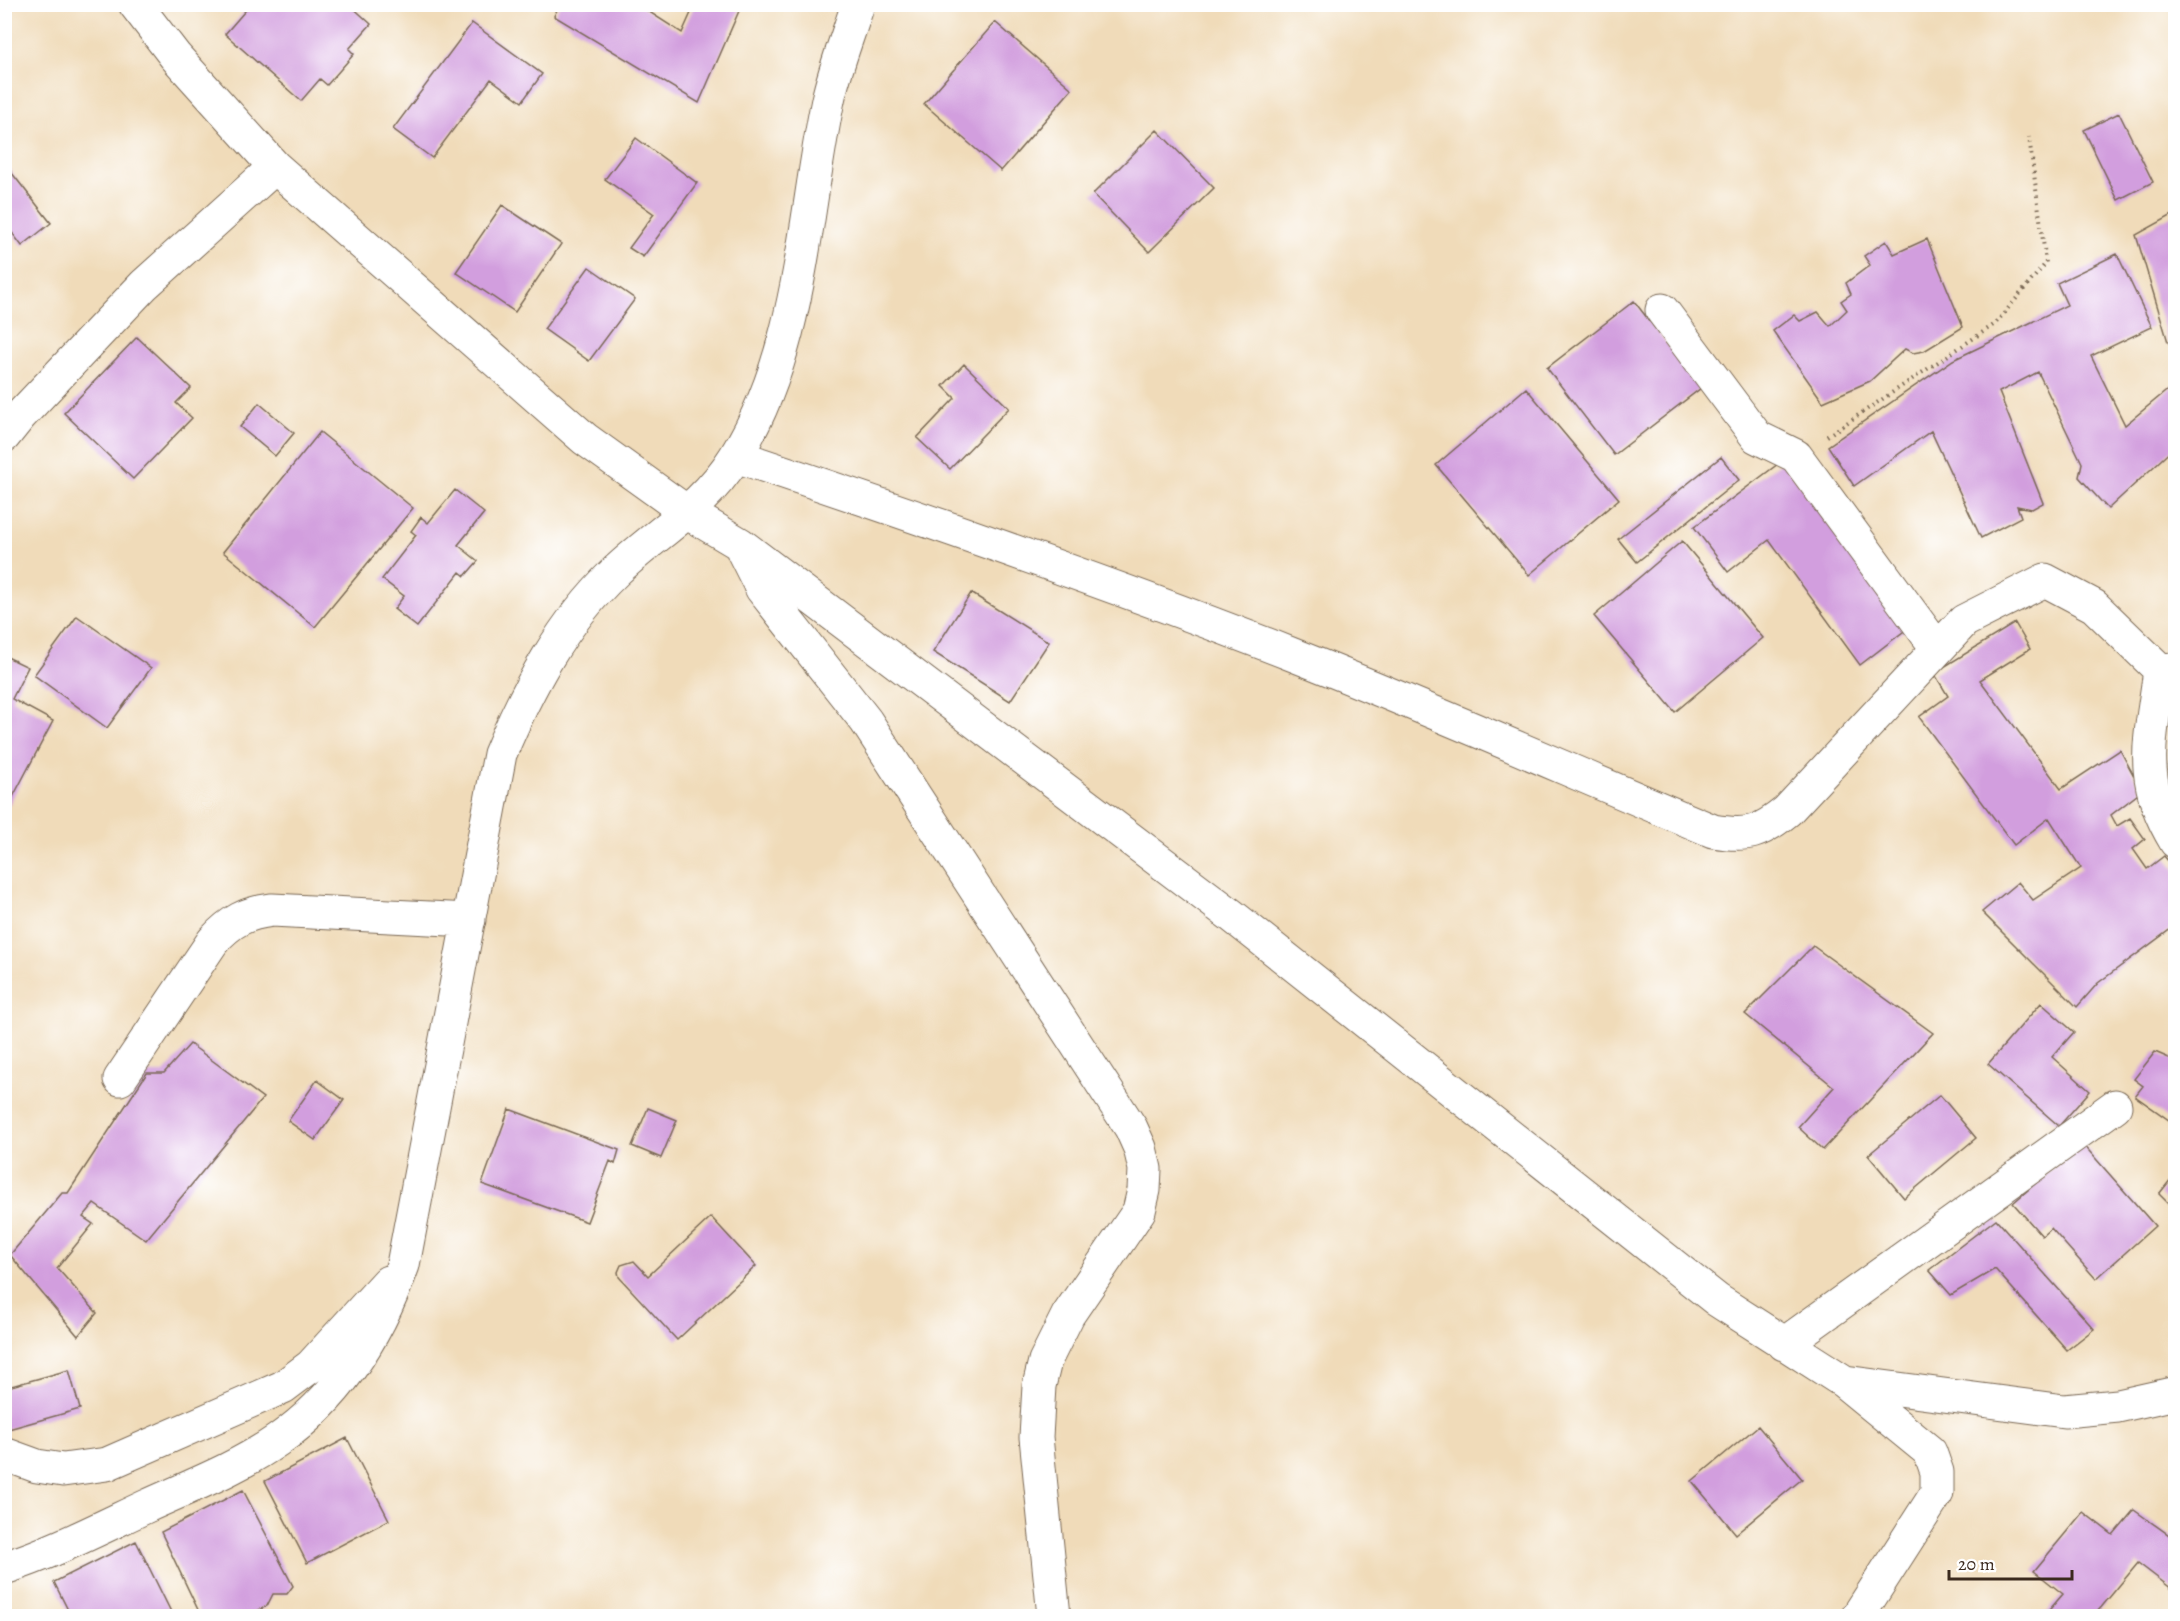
<svg xmlns="http://www.w3.org/2000/svg" width="2180" height="1621" font-family="Alegreya,serif">
	<style>
		.building { fill: #d29ede }
		.lines { fill: none; stroke-linecap: round; stroke-linejoin: round }
		.minor-casing { stroke: #7a6854; stroke-width: 35 }
		.path { stroke: #7a6854; stroke-width: 4; stroke-dasharray: 1.5 4.5; stroke-linecap: butt }
		.minor { stroke: #fff; stroke-width: 33 }
	</style>
	<rect width="100%" height="100%" fill="#fff"/>
	<filter id="ink" filterUnits="userSpaceOnUse"><feTurbulence type="fractalNoise" baseFrequency=".0167" numOctaves="2"/><feDisplacementMap in="SourceGraphic" scale="12" xChannelSelector="R" yChannelSelector="G"/><feConvolveMatrix kernelMatrix="1 2 1 2 8 2 1 2 1" color-interpolation-filters="sRGB"/></filter>
	<filter id="wash" filterUnits="userSpaceOnUse"><feTurbulence type="fractalNoise" baseFrequency=".008" numOctaves="4" result="noise"/><feDisplacementMap in="SourceGraphic" scale="24" xChannelSelector="R" yChannelSelector="G"/><feGaussianBlur stdDeviation="1.35" result="paint"/><feColorMatrix in="noise" values="0 0 0 0 0 0 0 0 0 0 0 0 0 0 0 0 0 1.4 0 .05"/><feComposite in="paint" operator="in"/></filter>
	<g filter="url(#wash)">
		<rect width="100%" height="100%" fill="#f0dbb9"/>
		<g id="blocks">
			<path class="building" d="M251,4H349L371,24L349,49L354,54L327,85L320,79L301,101L225,34Z
				M560,4H637L682,33L695,4H742L699,103L554,16Z
				M995,22L1072,89L1001,171L924,104Z
				M472,23L542,74L522,102L491,79L432,158L393,129Z
				M2119,113L2153,182L2118,200L2084,130Z
				M1157,130L1214,188L1149,252L1093,194Z
				M636,138L697,183L643,257L629,248L654,214L605,179Z
				M4,163L51,223L22,246L4,222Z
				M502,205L561,244L515,312L456,272Z
				M2176,213V351L2168,342L2136,235Z
				M1927,239L1963,327L1924,351L1913,353L1905,349L1870,381L1823,402L1773,331L1794,315L1800,321L1818,312L1830,326L1847,310L1841,301L1851,294L1846,283L1870,265L1864,256L1886,241L1894,254Z
				M2117,254L2152,327L2091,356L2125,425L2176,383V446L2108,509L2079,477L2082,463L2038,372L1999,392L2043,503L2032,509L2017,506L2021,517L1981,538L1931,431L1854,486L1828,446L1953,360L2067,305L2057,283Z
				M589,267L635,299L589,361L544,329Z
				M1634,301L1701,388L1614,455L1547,368Z
				M137,337L191,388L176,403L192,418L133,479L64,413Z
				M964,364L1009,408L950,469L917,438L955,398L943,386Z
				M1526,388L1619,499L1529,575L1436,465Z
				M259,403L294,433L275,456L240,427Z
				M320,432L413,508L315,627L223,552Z
				M1721,457L1739,480L1637,562L1618,539Z
				M1782,461L1908,628L1860,665L1769,540L1728,572L1694,527Z
				M455,490L484,513L458,545L478,561L465,576L460,572L417,627L394,609L404,596L382,579L416,535L411,531L421,517L428,523Z
				M1682,541L1763,638L1675,712L1594,616Z
				M971,593L1049,642L1010,701L933,652Z
				M77,616L151,668L107,728L34,675Z
				M2015,623L2030,649L1980,680L2061,789L2120,750L2142,791L2111,815L2117,826L2130,818L2145,839L2133,849L2147,869L2164,856L2176,870V925L2098,983L2077,1007L1982,912L2018,882L2033,900L2081,868L2049,818L2014,845L1919,717L1948,696L1934,673Z
				M5,656L28,667L12,699L53,721L5,812Z
				M2176,755V818L2164,795Z
				M1813,946L1933,1033L1823,1150L1798,1127L1834,1087L1745,1014Z
				M2041,1003L2074,1032L2052,1057L2090,1091L2059,1126L1988,1064Z
				M190,1044L263,1098L146,1240L94,1204L83,1217L93,1224L57,1268L97,1313L78,1336L10,1255L62,1193H68L147,1073H164Z
				M2155,1052L2176,1061V1125L2135,1096L2143,1086L2134,1079Z
				M317,1080L344,1100L315,1140L288,1121Z
				M1940,1095L1976,1138L1904,1198L1868,1155Z
				M648,1108L677,1120L661,1158L632,1146Z
				M509,1109L619,1150L615,1164L610,1161L587,1222L482,1184Z
				M2082,1143L2155,1226L2096,1279L2051,1228L2042,1236L2013,1203Z
				M2176,1173V1211L2159,1194Z
				M711,1217L756,1266L677,1340L619,1277L618,1272L621,1265L634,1261L648,1276Z
				M1996,1219L2094,1329L2067,1350L1995,1269L1951,1295L1929,1270Z
				M69,1370L80,1409L5,1430L4,1388Z
				M1758,1426L1802,1479L1736,1534L1692,1481Z
				M347,1438L389,1520L307,1563L265,1481Z
				M243,1490L293,1586L287,1594H273L267,1606L247,1616H201L161,1532Z
				M2134,1510L2176,1540V1592L2138,1563L2094,1616H2044L2063,1594L2034,1571L2083,1512L2113,1535Z
				M136,1541L173,1616H71L54,1582Z"/>
		</g>
	</g>
	<g filter="url(#ink)">
		<use href="#blocks" fill-opacity="0" stroke="#7a6854" stroke-width="1.5"/>
		<g class="lines">
			<defs>
				<path id="minor" d="M135,4L175,56L275,167L585,439L688,513L740,544L1231,915L1717,1300L1843,1381L1930,1452L1937,1472V1493L1858,1616
					M1662,310L1757,437L1796,456L1937,648
					M4,436L20,416L144,285L275,167
					M736,456C922,518 1108,582 1291,654C1433,710 1572,772 1713,831C1748,837 1760,833 1787,811L1964,621L2045,580L2094,606L2160,670L2176,669
					M743,551L762,589L866,721L1131,1128L1140,1148L1145,1169L1144,1190L1139,1211L1068,1315L1045,1361L1039,1386L1036,1437L1054,1616
					M2160,670C2151,740 2136,777 2176,842
					M120,1079L213,941C231,921 246,913 272,910L469,920
					M1784,1344L2115,1106
					M1845,1382L2064,1411L2118,1406L2176,1393
					M4,1454L37,1466L63,1470L107,1464L283,1387L311,1366L388,1282
					M4,1568C54,1552 100,1528 147,1506C191,1486 238,1468 278,1440C340,1397 378,1335 403,1265L500,754C528,687 562,623 615,572C657,532 703,508 735,457C802,350 803,219 828,100C835,68 848,36 858,4"/>
			</defs>
			<use href="#minor" class="minor-casing"/>
			<path class="path" d="M1827,436L1995,324L2046,263L2029,137"/>
			<use href="#minor" class="minor"/>
		</g>
	</g>
	<rect width="2180" height="1621" fill="none" stroke="#fff" stroke-width="24"/>
	<path d="M1949 1570v9h123v-9" fill="none" stroke="#3b2a1e" stroke-width="3"/>
	<text x="1958" y="1570" font-size="18" fill="#3b2a1e" stroke="#ffffff" stroke-width="4.5" paint-order="stroke">20 m</text>
</svg>
